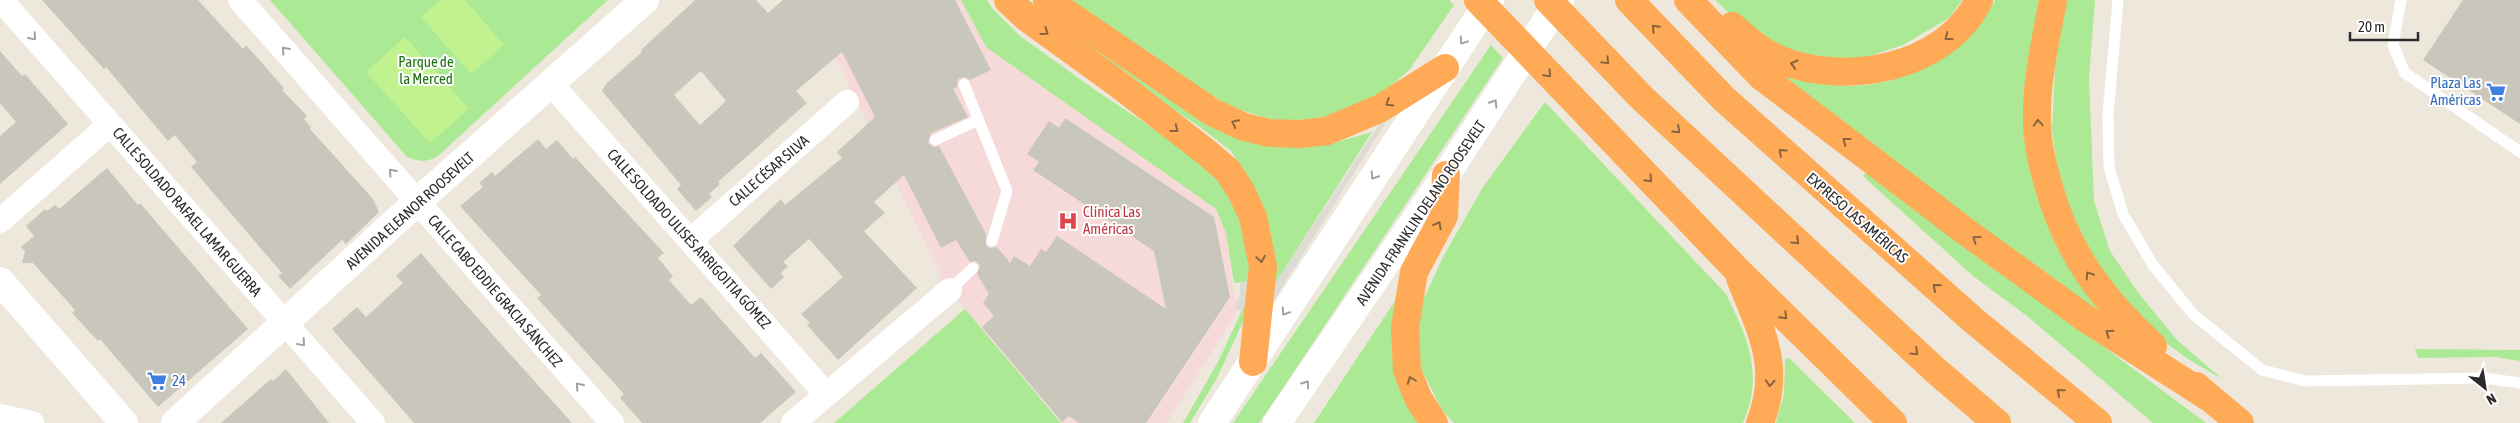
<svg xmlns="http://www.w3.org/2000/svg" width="2520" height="423" font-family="'Asap Condensed',sans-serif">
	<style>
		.medical { fill: #f6dad9 }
		.green { fill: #ace994 }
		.pitch { fill: #c2f28f }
		.plaza { fill: #dedad4 }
		.building { fill: #c9c6bb; fill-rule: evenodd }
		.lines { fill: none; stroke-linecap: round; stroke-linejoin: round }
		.lane { stroke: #fff; stroke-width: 11 }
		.street { stroke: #fff; stroke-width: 24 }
		.secondary { stroke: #fff; stroke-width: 28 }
		.highway { stroke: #ffaa57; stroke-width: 28 }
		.oneway { stroke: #8a643f }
		.oneway2 { stroke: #a0a0a0 }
		.labels { text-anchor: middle; stroke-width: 4; stroke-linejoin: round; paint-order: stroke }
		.park-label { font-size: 15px; fill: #217014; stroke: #fff }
		.shop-label { font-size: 15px; fill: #366cbe; stroke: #fff; text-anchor: end }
		.street-label { font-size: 15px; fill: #2b2b2b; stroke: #fff }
		.health-label { font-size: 15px; fill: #be3a42; stroke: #fff; text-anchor: start }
	</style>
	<rect width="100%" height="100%" fill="#eee8dc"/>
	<path class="medical" d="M808,0H961L986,47L1216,209L1226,233L1237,313L1167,423H1062L940,279L939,272Z"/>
	<path class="green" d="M270,0H608L439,155C427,163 419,162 407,157Z
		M961,0H987L992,8L1020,36L1098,92L1198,158L1240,204L1253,281L1234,283L1226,233L1216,209L986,47Z
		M1020,0H1029L1040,10L1043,0H1449L1454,5L1410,69L1379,97L1330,118L1292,123L1262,117L1232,107L1177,75L1236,138L1256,144L1302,146L1330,144L1372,132L1271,290L1248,180L1231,151L1200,127L1087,52Z
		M1715,0H1962L1949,18L1903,45L1852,62L1821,61L1751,34Z
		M1995,0H2041L2024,114L2100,310L2099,317L1775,72C1845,91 1884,95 1945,52C1966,37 1983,23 1995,0Z
		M2065,0H2095L2089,78L2094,201L2110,251L2137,291L2176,339L2222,379L2188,359L2158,337L2119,299L2074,225L2058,174L2052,129L2055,67Z
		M1491,45L1503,58L1279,394L1259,423H1233Z
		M1545,102L1726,294C1748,339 1764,373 1743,423H1454L1442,410L1420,366L1415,318L1443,257L1483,187Z
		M1868,171L2206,423H2153L2027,316L1973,276L1863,176Z
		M1397,298L1420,423H1314Z
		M1244,306L1248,307L1246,315L1217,378L1190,423H1183L1218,362Z
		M965,309L1061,423H834Z
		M2415,349L2520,350V361L2495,357L2418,358Z
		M1789,358L1855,423H1776L1784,394L1785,359Z"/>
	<path class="pitch" d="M441,0H465L504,45L471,74L421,17Z
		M405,37L469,109L430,143L366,72Z"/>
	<path class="plaza" d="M1388,119L1269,308L1271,290L1378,126V121Z
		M1253,281L1248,307L1244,306L1240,311L1234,307L1240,294V282Z"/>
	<path class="building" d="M42,0H198L243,49L246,45L284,88L282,90L307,116L304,119L311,127L310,129L373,199L379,212L346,244L342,240L290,289L278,276L282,273L191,167L197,162L175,135L168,141L106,67L104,69Z
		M695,0H756L768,13L783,0H955L991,70L970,80L965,77L958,79L957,87L953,89L968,117L931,133L928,143L934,147L939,146L986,234V246L990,248L997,247L1010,263L1014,256L1030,266L1041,249L1046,252L1057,236L1166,309L1154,251L1033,170L1039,162L1027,154L1049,121L1059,128L1065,118L1214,217L1230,297L1146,423H1079L1069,416L1062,422L982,327L994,316L983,303L989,294L977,274L980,266L976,261L970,262L956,240L941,248L904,175L874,202L885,213L864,231L917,288L838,360L807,325L810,323L801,314L843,277L809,239L783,262L788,266L781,273L784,277L771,289L733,246L781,199L785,205L842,158L837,152L875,117L842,52L796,91L807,103L718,182L720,184L709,194L712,197L696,211L677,189L681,185L602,91L606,84L642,52L641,50ZM701,71L726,101L700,125L674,95Z
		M2463,0H2520V124L2423,60Z
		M0,51L22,76L25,74L68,124L0,184V136L16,122L0,103Z
		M538,139L546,149L557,140L573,159L575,157L664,253L658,258L673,276L669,280L691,305L701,297L755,358L761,353L796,392L760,423H642L620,398L624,394L537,298L541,295L460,206L483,187L479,183L492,172L495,176Z
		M107,168L138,205L140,203L248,329L158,407L100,339L98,341L72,313L75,310L33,263H22L25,252L21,247L34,236L26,226L45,209L47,211L55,205L59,209Z
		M421,253L450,287L572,423H414L332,329L357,307L366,317L403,283L396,276Z
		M286,369L329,423H221L271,379L273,381Z"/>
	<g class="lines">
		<path class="lane" d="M2118,0L2108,115L2109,167L2123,214L2153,265L2193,314L2262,370L2305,381L2484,378L2520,383
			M2401,0L2393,45L2405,73L2520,152
			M964,84L1007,191L992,241
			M935,140L978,120
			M950,290L973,268"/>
		<path class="street" d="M1,0L373,423
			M240,0L612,423
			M552,85L826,394
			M0,221L110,124
			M691,240L847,102
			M0,416L32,423
			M793,423L950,290"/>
		<path class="secondary" d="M0,281L124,423
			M175,423L417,202L645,0
			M1212,423L1490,0
			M1277,423L1446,175L1560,0"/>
		<path class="highway" d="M1008,0L1027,18L1118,84L1206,152L1228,171L1241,191L1253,217L1263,266L1253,362
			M1047,0L1212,112L1244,127L1269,133L1300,134L1327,131L1381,108L1445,68
			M1478,0L1737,270L1893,423
			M1548,0L1641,97L1935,370L1997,423
			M1629,0L1724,99L1973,320L2098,423
			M1688,0L1761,76L1965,231L2085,318L2208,397
			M2053,0C2046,40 2036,80 2037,120C2037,141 2042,164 2048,184C2067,253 2101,298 2153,346
			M1732,26C1745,38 1761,52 1778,59C1844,87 1945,69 1979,0
			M1740,278C1761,331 1782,367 1760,423
			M2196,386L2240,423
			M1434,423L1418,398L1407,370L1405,327L1414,272L1444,216L1446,175"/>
	</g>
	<defs><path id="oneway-chevron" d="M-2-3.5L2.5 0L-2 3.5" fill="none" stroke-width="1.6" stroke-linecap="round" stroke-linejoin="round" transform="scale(1.25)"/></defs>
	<g class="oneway">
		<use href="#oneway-chevron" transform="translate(1655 28) rotate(-133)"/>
		<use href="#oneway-chevron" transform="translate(1045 32) rotate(36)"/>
		<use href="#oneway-chevron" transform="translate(1948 37) rotate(142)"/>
		<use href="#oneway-chevron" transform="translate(1606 61) rotate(46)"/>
		<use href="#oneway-chevron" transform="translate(1794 64) rotate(-163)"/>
		<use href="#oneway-chevron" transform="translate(1548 74) rotate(47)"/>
		<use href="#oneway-chevron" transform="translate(1389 103) rotate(148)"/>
		<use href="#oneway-chevron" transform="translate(1235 123) rotate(-154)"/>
		<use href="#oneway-chevron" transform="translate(2038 123) rotate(-94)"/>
		<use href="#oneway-chevron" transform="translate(1175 129) rotate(38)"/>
		<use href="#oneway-chevron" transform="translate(1677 130) rotate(43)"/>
		<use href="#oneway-chevron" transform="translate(1846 141) rotate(-143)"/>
		<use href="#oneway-chevron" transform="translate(1782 152) rotate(-138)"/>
		<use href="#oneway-chevron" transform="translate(1649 179) rotate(46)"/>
		<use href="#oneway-chevron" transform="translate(1438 225) rotate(-61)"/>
		<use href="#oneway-chevron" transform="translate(1976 239) rotate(-144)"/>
		<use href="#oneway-chevron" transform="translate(1796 241) rotate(43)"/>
		<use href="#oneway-chevron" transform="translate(1261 259) rotate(81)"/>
		<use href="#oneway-chevron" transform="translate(2089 275) rotate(-123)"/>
		<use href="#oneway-chevron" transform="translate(1936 287) rotate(-139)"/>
		<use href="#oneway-chevron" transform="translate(1784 316) rotate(45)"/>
		<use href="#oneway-chevron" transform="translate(2109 333) rotate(-147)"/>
		<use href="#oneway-chevron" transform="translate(1915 352) rotate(43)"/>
		<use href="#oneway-chevron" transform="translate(1411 380) rotate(-111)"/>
		<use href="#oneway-chevron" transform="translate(1770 383) rotate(93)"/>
		<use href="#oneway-chevron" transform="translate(2060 392) rotate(-140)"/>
	</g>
	<g class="oneway2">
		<use href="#oneway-chevron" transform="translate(33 37) rotate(49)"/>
		<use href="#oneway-chevron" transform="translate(1463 41) rotate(124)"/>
		<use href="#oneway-chevron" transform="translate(285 50) rotate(-132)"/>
		<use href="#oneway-chevron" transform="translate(1494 103) rotate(-57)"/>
		<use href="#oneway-chevron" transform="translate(392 172) rotate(-132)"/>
		<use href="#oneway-chevron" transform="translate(1374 176) rotate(123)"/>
		<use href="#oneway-chevron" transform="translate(1285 312) rotate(123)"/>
		<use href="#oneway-chevron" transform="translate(302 343) rotate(49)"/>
		<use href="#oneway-chevron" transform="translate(1306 384) rotate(-55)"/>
		<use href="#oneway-chevron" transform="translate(579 386) rotate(-131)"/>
	</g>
	<defs>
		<symbol id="supermarket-bare" viewBox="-9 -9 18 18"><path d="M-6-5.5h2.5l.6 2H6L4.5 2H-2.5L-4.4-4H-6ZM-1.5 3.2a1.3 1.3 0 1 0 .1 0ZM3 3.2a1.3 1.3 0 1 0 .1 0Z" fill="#3f7fe0" stroke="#fff" stroke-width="2.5" paint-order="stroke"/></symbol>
		<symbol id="hospital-bare" viewBox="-9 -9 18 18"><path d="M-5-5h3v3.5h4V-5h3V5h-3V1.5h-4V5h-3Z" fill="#e0444e" stroke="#fff" stroke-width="2.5" paint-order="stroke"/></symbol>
	</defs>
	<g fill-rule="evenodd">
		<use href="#supermarket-bare" x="2482" y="78" width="28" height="28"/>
		<use href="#hospital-bare" x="1054" y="207" width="28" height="28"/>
		<use href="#supermarket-bare" x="143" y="367" width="28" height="28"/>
	</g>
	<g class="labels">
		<g class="park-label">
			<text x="426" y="67">Parque de<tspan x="426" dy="17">la Merced</tspan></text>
		</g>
		<g class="shop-label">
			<text x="2481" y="88">Plaza Las<tspan x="2481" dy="17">Américas</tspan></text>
			<text x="172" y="386" text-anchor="start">24</text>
		</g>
		<g class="street-label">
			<text transform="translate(769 171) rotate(-41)" y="5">CALLE CÉSAR SILVA</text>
			<text transform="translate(410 211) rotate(-42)" y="5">AVENIDA ELEANOR ROOSEVELT</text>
			<text transform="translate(187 212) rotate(49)" y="5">CALLE SOLDADO RAFAEL LAMAR GUERRA</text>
			<text transform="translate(1421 213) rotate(-56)" y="5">AVENIDA FRANKLIN DELANO ROOSEVELT</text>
			<text transform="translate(1857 218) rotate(41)" y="5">EXPRESO LAS AMÉRICAS</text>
			<text transform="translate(689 239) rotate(48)" y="5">CALLE SOLDADO ULISES ARRIGOITIA GÓMEZ</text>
			<text transform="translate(495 291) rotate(49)" y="5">CALLE CABO EDDIE GRACIA SÁNCHEZ</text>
		</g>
		<g class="health-label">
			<text x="1083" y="217">Clínica Las<tspan x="1083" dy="17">Américas</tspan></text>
		</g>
	</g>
	<g transform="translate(2485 388) rotate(150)" stroke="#ffffff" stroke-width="4" paint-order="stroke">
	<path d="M0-4L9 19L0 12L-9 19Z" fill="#2b2b2b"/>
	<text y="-8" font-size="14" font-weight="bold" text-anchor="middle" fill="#2b2b2b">N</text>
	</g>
	<path d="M2350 32v8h68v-8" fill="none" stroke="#2b2b2b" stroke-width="2.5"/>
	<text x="2358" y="32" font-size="15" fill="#2b2b2b" stroke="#ffffff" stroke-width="4" paint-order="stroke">20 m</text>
</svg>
